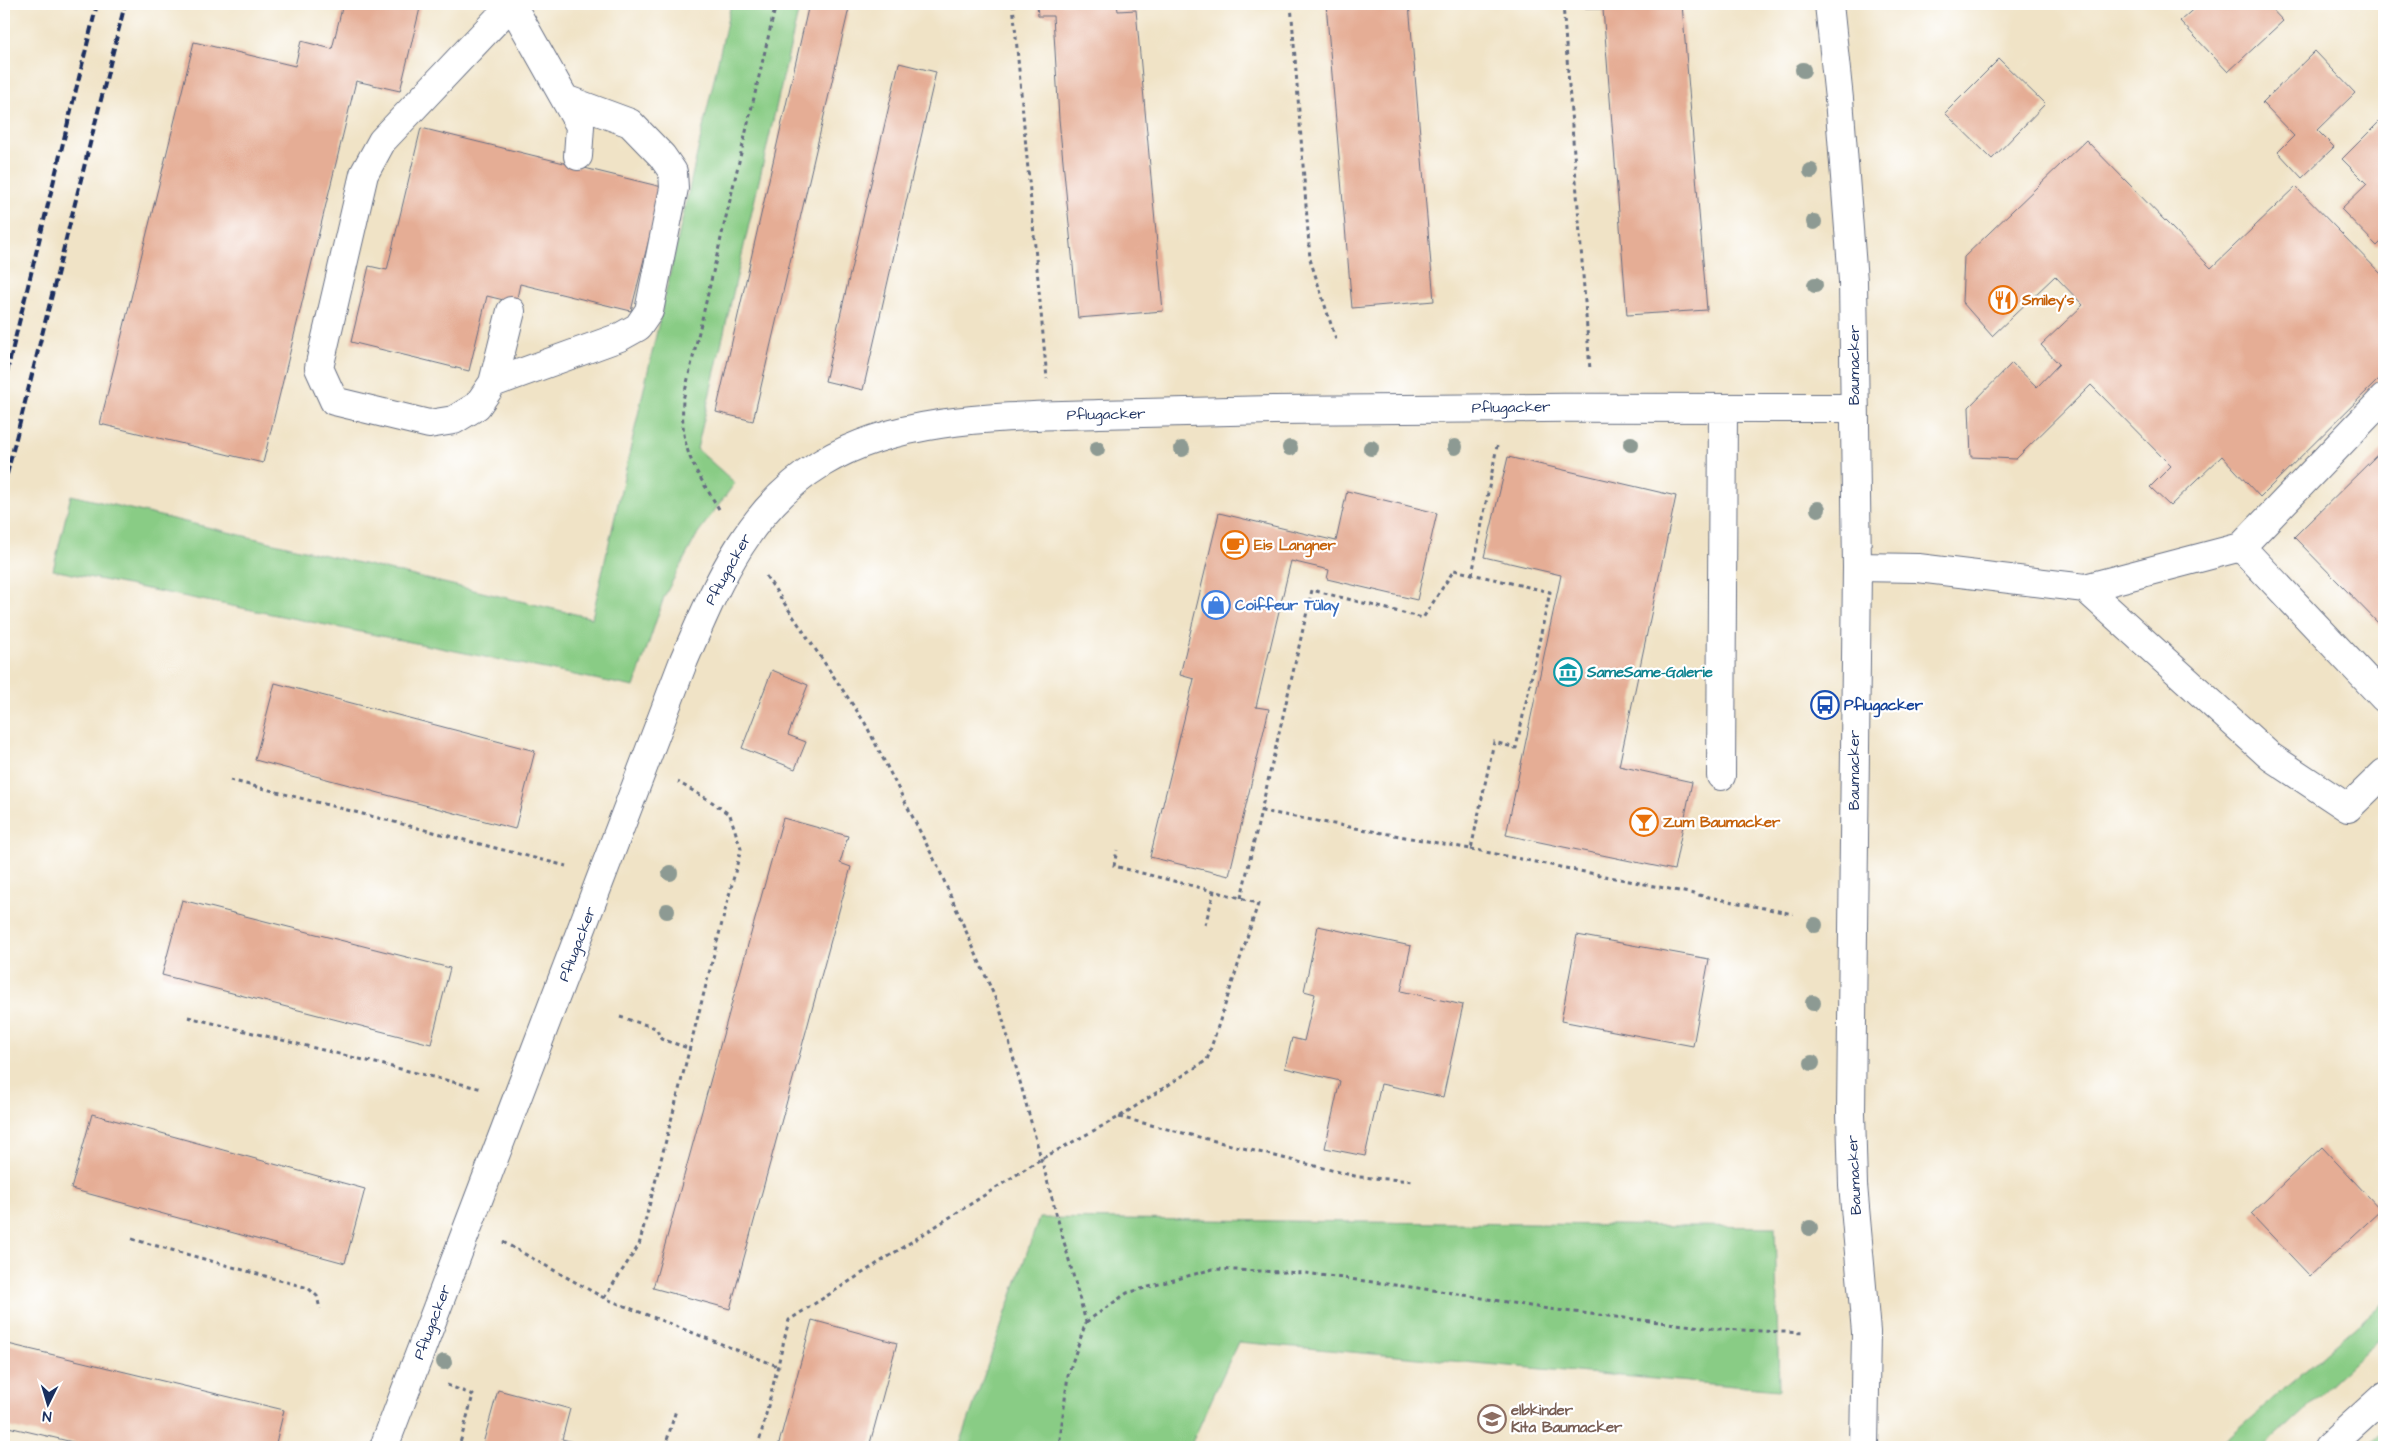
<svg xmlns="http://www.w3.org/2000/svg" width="2388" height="1451" font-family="'Architects Daughter',sans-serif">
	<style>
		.green { fill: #89cc85; stroke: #527e72 }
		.building { fill: #e5ad95 }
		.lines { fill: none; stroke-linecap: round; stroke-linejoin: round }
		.minor-casing { stroke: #666e82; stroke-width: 30 }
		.path { stroke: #666e82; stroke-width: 3; stroke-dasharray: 4 4; stroke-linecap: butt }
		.minor { stroke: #fff; stroke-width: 28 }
		.rail { stroke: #1b2f5e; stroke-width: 4; stroke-dasharray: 8 4; stroke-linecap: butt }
		.tree { fill: #8d9a93 }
		.labels { text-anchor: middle; stroke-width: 4.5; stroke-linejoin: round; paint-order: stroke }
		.food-label { font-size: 15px; font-weight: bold; fill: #c56008; stroke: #fff; text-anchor: start }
		.street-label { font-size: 15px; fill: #1b2f5e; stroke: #fff }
		.shop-label { font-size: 15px; font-weight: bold; fill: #366cbe; stroke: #fff; text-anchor: start }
		.culture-label { font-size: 15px; font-weight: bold; fill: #0d838f; stroke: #fff; text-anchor: start }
		.transit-label { font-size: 15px; font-weight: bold; fill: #164399; stroke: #fff; text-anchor: start }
		.education-label { font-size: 15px; font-weight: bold; fill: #785e54; stroke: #fff; text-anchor: start }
	</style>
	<rect width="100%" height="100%" fill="#fff"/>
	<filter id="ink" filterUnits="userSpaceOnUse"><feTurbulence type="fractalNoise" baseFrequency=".02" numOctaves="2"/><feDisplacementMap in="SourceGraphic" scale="10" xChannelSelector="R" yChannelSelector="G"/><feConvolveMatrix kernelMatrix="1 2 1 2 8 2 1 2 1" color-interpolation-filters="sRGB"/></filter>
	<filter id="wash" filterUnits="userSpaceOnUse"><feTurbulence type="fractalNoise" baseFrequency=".0096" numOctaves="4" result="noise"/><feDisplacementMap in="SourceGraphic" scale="20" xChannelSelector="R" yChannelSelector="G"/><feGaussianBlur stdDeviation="1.12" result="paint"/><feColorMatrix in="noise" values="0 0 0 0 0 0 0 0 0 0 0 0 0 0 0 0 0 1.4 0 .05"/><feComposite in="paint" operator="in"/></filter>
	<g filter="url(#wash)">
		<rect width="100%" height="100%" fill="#f0e3c6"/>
		<path class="green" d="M731,4H800L697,449L735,483L698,533L664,597L634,687L53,570L71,495L592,618Z
			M1039,1218L1775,1227L1779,1390L1238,1342L1190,1447H959Z
			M2384,1302V1335L2264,1447H2155L2222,1443Z
			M2384,1430V1447H2366Z"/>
		<g id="blocks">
			<path class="building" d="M343,4H421L400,91L356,81L263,463L100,424L194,42L295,66L301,41L332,49Z
				M809,4H850L753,421L716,412Z
				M1037,4H1117L1118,11L1136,10L1163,311L1078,318L1059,119L1053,16H1038Z
				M1326,4H1409L1434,301L1352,308Z
				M1584,4H1682L1707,310L1627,315L1603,9H1585Z
				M2199,4H2267L2283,21L2228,72L2180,21Z
				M2315,51L2355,93L2317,130L2334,147L2302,178L2278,152L2294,136L2262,103Z
				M1999,59L2045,104L1992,159L1945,113Z
				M899,63L936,72L863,390L825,381Z
				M2384,117V239L2377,246L2341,209L2367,184L2342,159Z
				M421,128L662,187L631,311L520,284L516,303L487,296L469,371L351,342L369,266L387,270Z
				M2086,140L2211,268L2296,187L2384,277V374L2260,497L2222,456L2170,506L2150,487L2171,466L2091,385L2016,459L1971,457L1969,407L2012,363L2037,387L2059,364L2041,345L2083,305L2055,276L1992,336L1962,302L1964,257Z
				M2384,448V629L2294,537Z
				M1508,457L1676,496L1619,766L1692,782L1674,870L1506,835L1561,575L1484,557Z
				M1347,491L1437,513L1417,600L1327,579L1329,570L1291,561L1256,707L1269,709L1229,876L1150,857L1194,679L1180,675L1219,513L1336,541Z
				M772,670L808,685L788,735L806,742L795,769L742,748Z
				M275,683L535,751L515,829L255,760Z
				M783,818L848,836L840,863L851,867L730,1309L653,1288Z
				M182,900L450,968L431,1044L162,975Z
				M1318,926L1411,946L1401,991L1463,1005L1443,1097L1381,1084L1365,1156L1325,1148L1340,1081L1285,1068L1292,1038L1304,1041L1315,994L1304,991Z
				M1577,935L1709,959L1693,1046L1561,1021Z
				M92,1114L365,1189L345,1263L71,1189Z
				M2322,1147L2381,1210L2310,1276L2251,1214Z
				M812,1320L897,1343L869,1447H778Z
				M8,1344L284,1410L275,1447H94L4,1426V1363Z
				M498,1390L570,1409L562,1439L577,1443L576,1447H482Z"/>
		</g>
	</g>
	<g filter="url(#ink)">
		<use href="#blocks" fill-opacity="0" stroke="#666e82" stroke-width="1"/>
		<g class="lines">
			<defs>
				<path id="minor" d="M1829,4L1839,99L1853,281L1857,567L1851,1113L1853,1185L1866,1332L1864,1447
					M512,5L580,126L578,156
					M511,311L493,383L477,406L454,420L429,424L334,401L319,368L364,174L382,141L512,4
					M493,383L620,337L638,327L649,311L674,188L673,172L662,156L630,123L565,99
					M2241,547L2384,398
					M1857,567L1918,568L2085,588L2241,547L2384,698
					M2085,588L2271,757L2348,808L2384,773
					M1721,776L1723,408
					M384,1447L684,660C717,584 747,509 822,463C900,415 1010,417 1099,414C1157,413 1215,411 1273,410C1467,408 1660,407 1854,408
					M2328,1447L2384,1396"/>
			</defs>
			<use href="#minor" class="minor-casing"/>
			<path class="path" d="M1013,4L1047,379
				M1291,4L1310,259L1337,343
				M1563,4L1590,370
				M719,509C694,467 680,452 683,400L776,4
				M1472,575L1497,446
				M766,576L865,723L938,867L1000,1009L1086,1322L1068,1375L1059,1447
				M230,780L566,866
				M1471,849L1793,914
				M1241,898L1312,590L1423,618L1454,570L1550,592L1516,748L1494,742L1471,849L1262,811
				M1205,925L1214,892
				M188,1017L482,1089
				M620,1017L656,1028L661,1039L691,1049
				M1119,1117L1359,1177L1415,1181
				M132,1239L308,1288L317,1296L320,1309
				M503,1242L604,1298L780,1367
				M604,1298L639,1245L741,849L730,815L712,802L678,782
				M1086,1322L1127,1293L1213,1269L1305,1273L1440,1291L1548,1309L1719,1329L1805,1333
				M447,1385L473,1395L459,1447
				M4,1446L8,1447
				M665,1447L676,1410
				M758,1447L789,1320L1041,1159L1119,1117L1207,1060L1258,904L1241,898L1114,866L1117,850"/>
			<use href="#minor" class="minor"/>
			<path class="rail" d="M4,384L97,4
				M4,486L125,4"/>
		</g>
		<g class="tree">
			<circle cx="1803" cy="70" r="8"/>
			<circle cx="1811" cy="171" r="8"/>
			<circle cx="1814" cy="222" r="8"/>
			<circle cx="1815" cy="285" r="8"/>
			<circle cx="1631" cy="444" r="8"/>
			<circle cx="1455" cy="447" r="8"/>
			<circle cx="1290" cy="448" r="8"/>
			<circle cx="1371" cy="448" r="8"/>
			<circle cx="1097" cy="449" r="8"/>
			<circle cx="1182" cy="449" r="8"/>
			<circle cx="1818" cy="509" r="8"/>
			<circle cx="670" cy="873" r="8"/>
			<circle cx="667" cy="911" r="8"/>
			<circle cx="1815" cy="925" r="8"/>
			<circle cx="1813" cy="1003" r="8"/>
			<circle cx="1812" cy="1063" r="8"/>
			<circle cx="1810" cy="1228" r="8"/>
			<circle cx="444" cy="1362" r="8"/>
		</g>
	</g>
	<defs>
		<symbol id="restaurant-ring" viewBox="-11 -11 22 22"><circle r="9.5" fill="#fff" stroke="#e8710a" stroke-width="1.5"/><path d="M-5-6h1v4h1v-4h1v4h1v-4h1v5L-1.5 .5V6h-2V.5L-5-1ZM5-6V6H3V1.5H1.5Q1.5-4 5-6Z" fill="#e8710a"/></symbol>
		<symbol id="cafe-ring" viewBox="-11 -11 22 22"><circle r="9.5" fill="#fff" stroke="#e8710a" stroke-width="1.5"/><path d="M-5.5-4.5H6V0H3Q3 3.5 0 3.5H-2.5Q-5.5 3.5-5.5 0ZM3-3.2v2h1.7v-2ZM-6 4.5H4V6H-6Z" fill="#e8710a"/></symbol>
		<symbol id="shop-ring" viewBox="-11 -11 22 22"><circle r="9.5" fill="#fff" stroke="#3f7fe0" stroke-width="1.5"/><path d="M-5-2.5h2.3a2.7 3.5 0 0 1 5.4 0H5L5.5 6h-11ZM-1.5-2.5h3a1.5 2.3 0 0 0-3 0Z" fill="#3f7fe0"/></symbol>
		<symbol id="museum-ring" viewBox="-11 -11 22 22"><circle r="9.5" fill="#fff" stroke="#0f9aa8" stroke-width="1.5"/><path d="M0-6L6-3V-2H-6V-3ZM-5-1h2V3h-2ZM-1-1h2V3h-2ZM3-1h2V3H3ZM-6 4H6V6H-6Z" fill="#0f9aa8"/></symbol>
		<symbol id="bus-ring" viewBox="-11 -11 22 22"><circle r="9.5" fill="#fff" stroke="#1a4fb4" stroke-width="1.5"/><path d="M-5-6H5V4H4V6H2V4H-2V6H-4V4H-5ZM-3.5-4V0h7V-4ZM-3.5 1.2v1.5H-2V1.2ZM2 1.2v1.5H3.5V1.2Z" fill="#1a4fb4"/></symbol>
		<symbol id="bar-ring" viewBox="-11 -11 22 22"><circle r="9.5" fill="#fff" stroke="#e8710a" stroke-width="1.5"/><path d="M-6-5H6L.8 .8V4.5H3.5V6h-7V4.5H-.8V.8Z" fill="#e8710a"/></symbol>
		<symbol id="school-ring" viewBox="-11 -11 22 22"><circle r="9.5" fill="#fff" stroke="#8d6e63" stroke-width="1.5"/><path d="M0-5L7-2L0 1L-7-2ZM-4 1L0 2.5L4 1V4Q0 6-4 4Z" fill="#8d6e63"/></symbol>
	</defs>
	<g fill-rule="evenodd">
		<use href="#restaurant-ring" x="1987" y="284" width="32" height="32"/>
		<use href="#cafe-ring" x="1219" y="529" width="32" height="32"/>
		<use href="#shop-ring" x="1200" y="589" width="32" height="32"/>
		<use href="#museum-ring" x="1552" y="656" width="32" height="32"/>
		<use href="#bus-ring" x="1809" y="689" width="32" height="32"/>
		<use href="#bar-ring" x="1628" y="806" width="32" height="32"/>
		<use href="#school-ring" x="1476" y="1403" width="32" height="32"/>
	</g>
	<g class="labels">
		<g class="food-label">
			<text x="2022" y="305">Smiley's</text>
			<text x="1254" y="550">Eis Langner</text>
			<text x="1663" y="827">Zum Baumacker</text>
		</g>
		<g class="street-label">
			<text transform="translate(1854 365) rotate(-90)" y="5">Baumacker</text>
			<text transform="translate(1511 407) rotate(-1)" y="5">Pflugacker</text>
			<text transform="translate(1106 414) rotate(-1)" y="5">Pflugacker</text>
			<text transform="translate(728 569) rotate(-61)" y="5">Pflugacker</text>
			<text transform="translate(1854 770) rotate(-90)" y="5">Baumacker</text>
			<text transform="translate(577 944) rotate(-69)" y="5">Pflugacker</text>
			<text transform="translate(1854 1175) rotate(-93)" y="5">Baumacker</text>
			<text transform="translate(432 1322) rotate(-69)" y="5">Pflugacker</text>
		</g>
		<g class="shop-label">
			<text x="1235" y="610">Coiffeur Tülay</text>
		</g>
		<g class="culture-label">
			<text x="1587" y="677">SameSame-Galerie</text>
		</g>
		<g class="transit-label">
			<text x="1844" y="710">Pflugacker</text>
		</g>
		<g class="education-label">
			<text x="1511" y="1415">elbkinder<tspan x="1511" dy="17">Kita Baumacker</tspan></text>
		</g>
	</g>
	<rect width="2388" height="1451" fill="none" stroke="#fff" stroke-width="20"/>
	<g transform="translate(48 1404) rotate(185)" stroke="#ffffff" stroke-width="4" paint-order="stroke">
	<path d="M0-4L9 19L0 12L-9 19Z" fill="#1b2f5e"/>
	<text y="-8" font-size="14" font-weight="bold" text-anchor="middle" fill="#1b2f5e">N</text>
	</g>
</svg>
